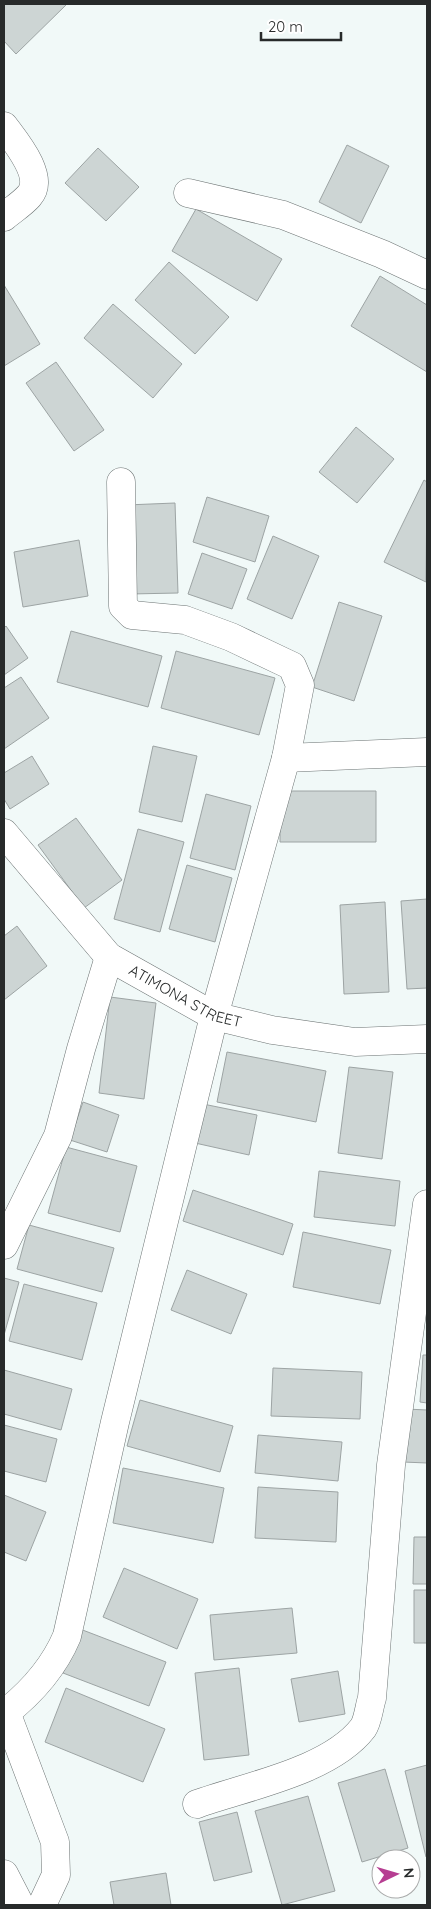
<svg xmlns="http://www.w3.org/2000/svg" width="431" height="1909" font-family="Quicksand,sans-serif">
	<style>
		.building { fill: #cdd5d4; stroke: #9da4a4 }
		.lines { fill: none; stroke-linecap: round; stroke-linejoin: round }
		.street-casing { stroke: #6d7474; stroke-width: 29 }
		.street { stroke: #fff; stroke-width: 28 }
		.labels { text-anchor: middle; stroke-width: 4; stroke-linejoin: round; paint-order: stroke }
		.street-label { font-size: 15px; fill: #272a2a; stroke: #fff }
	</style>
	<rect width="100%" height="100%" fill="#f1f9f8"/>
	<path class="building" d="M4,4H67L16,54L4,41Z
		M347,145L389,166L361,223L319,202Z
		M98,148L139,187L106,221L65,183Z
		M196,209L282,259L257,301L172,251Z
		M169,262L229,317L195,354L135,300Z
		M380,276L427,305V372L351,326Z
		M4,285L40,344L4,366Z
		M113,304L182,364L153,398L84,338Z
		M56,362L104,430L74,451L26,383Z
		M356,427L394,459L357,503L319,472Z
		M424,480L427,482L426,582L384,562Z
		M207,497L269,516L255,562L193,542Z
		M175,503L178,593L130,594L126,505Z
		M273,536L319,556L292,619L247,599Z
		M79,540L88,596L23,607L14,552Z
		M202,553L247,569L232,609L188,594Z
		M339,602L382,616L354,701L312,687Z
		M6,626L28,658L4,675V628Z
		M71,631L162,656L148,707L57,682Z
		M176,651L275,678L259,735L161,708Z
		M21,677L49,718L4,749V688Z
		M153,746L197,756L182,822L139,812Z
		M32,756L49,784L10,809L4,799V773Z
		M280,791H376V842H280Z
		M206,794L251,806L235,870L190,858Z
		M76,818L122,880L84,908L38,845Z
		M138,829L184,842L160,932L114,919Z
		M187,865L232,878L215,942L169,929Z
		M427,899V988L407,989L401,901Z
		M385,902L389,992L344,994L340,905Z
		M17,926L47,966L4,1000V936Z
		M110,997L156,1003L144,1099L99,1093Z
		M227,1052L326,1071L316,1122L217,1102Z
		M349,1067L393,1072L382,1159L338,1153Z
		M83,1102L119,1115L107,1152L70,1140Z
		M203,1104L257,1115L249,1155L195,1143Z
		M66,1147L137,1166L120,1232L48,1213Z
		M319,1171L400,1181L395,1226L314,1217Z
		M193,1190L293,1224L283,1255L183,1221Z
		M29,1225L114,1248L102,1292L17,1269Z
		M303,1232L391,1250L380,1304L293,1287Z
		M187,1270L247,1294L231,1334L171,1310Z
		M4,1278L19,1282L4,1335Z
		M24,1284L97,1303L82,1360L9,1341Z
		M423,1355H427V1403L420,1402Z
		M273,1368L362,1372L360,1419L271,1416Z
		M4,1370L72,1389L61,1430L4,1414Z
		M140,1400L233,1426L220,1472L127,1446Z
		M406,1409L427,1410V1463L403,1462Z
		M4,1425L57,1439L46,1482L4,1471Z
		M258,1435L342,1442L338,1481L255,1473Z
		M123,1468L224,1488L213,1543L113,1523Z
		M258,1487L338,1492L336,1542L255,1538Z
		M4,1495L46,1512L26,1561L4,1552Z
		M414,1537H427V1584H413Z
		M124,1568L198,1599L177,1649L103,1617Z
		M414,1590H427V1643H414Z
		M292,1608L297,1653L214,1660L210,1615Z
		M80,1629L166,1662L149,1706L63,1673Z
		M239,1668L249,1755L204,1760L195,1673Z
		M338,1671L345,1714L299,1722L291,1679Z
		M66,1688L165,1729L143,1782L45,1742Z
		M427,1765V1857H426L405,1771Z
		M385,1769L408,1848L362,1862L338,1783Z
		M308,1796L335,1891L282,1905L255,1811Z
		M237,1812L252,1872L214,1881L199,1822Z
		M166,1873L171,1905H114L110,1882Z"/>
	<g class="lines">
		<defs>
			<g id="street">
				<path d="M4,126C15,141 46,177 29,196C22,204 12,210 4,217"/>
				<path d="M188,193L283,215L382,254L427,275"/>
				<path d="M286,758L427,752"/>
				<path id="s1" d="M4,833L109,957L214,1016L272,1030L355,1042L427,1039"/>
				<path d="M4,1245L58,1136L81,1049L109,957"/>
				<path d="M6,1712L55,1842L56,1875L42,1905"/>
				<path d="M4,1714C31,1693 54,1667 67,1636L115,1422L214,1016L286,758L300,685L292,666L231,637L185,620L132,615L123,606L121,482"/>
				<path d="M197,1804C247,1786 330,1771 363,1728C368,1721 369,1707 372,1698L391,1465L427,1204"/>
				<path d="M4,1874L20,1905"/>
			</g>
		</defs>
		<use href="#street" class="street-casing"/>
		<use href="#street" class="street"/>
	</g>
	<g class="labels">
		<g class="street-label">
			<text dy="5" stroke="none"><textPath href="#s1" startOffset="249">ATIMONA STREET</textPath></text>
		</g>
	</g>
	<rect width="431" height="1909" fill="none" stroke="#272a2a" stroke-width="10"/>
	<g transform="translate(396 1874) rotate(85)"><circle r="24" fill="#ffffff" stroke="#a9aaaa"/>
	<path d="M0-4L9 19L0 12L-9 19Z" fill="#b63e92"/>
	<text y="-8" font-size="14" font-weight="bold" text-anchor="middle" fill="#272a2a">N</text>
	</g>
	<path d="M261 32v8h80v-8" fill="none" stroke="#272a2a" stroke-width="2.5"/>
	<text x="268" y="32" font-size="15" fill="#272a2a" stroke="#ffffff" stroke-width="4" paint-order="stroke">20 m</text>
</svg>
